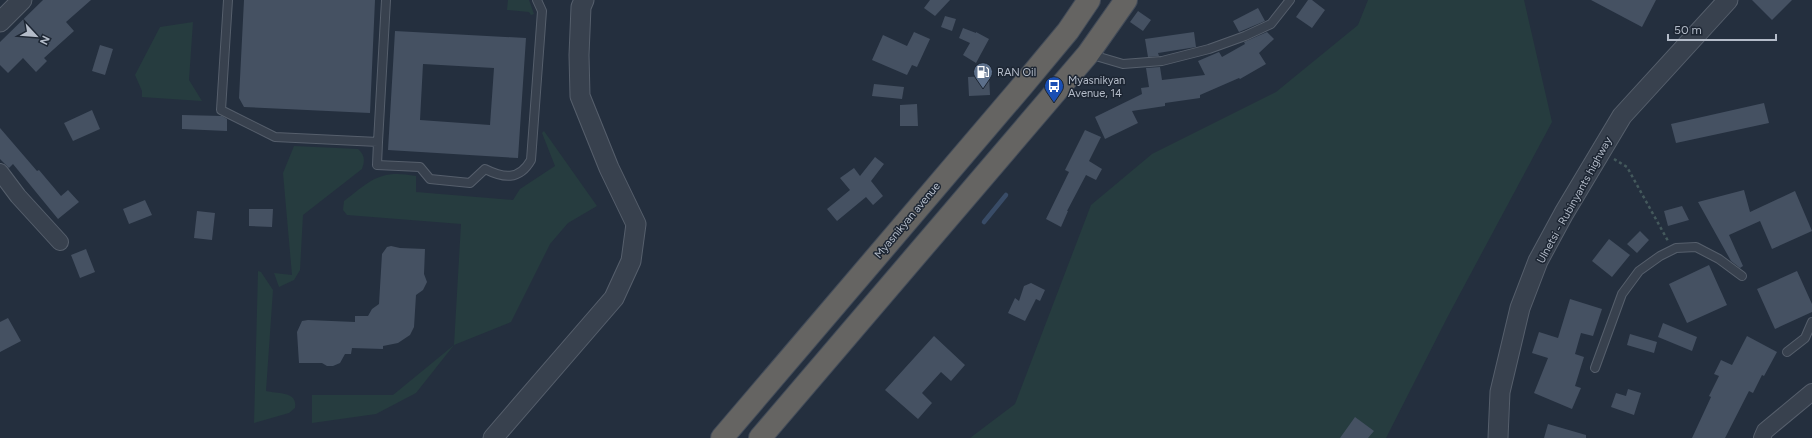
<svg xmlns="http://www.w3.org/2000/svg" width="1812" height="438" font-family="Figtree,sans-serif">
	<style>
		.green { fill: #263c3f }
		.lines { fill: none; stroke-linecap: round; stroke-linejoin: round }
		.stream { stroke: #394c67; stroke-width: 4.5 }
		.building { fill: #455162; fill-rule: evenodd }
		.service-casing { stroke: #565f6c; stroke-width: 10 }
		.minor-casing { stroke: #565f6c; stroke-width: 18 }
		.tertiary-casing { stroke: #565f6c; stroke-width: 21 }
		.trunk-casing { stroke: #434c59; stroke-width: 24 }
		.path { stroke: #44595c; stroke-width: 2.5; stroke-dasharray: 3 3; stroke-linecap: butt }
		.service { stroke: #38414e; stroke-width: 8 }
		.minor { stroke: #38414e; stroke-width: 16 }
		.tertiary { stroke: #38414e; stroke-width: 19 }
		.trunk { stroke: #656462; stroke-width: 22 }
		.labels { text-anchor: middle; stroke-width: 3; stroke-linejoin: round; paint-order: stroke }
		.poi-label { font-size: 11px; fill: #b4bcc9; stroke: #1d2633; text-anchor: start }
		.street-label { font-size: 11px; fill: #b4bcc9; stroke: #1d2633 }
	</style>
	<rect width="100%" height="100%" fill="#242f3e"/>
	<path class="green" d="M508,0H529L534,14L531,15L529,12L507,10Z
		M1368,0H1524L1552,122L1448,316L1386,438H970L1015,404L1091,205L1152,154L1276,92L1358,25Z
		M193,22L189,80L202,101L142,97V91L135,75L160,27Z
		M544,131L597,206L568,223L550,244L511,322L454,345L416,393L376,414L312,423V395H393L454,345L461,224L347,215L343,210L344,201C371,180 380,169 416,176V192L513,200L520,189L555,166L542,133Z
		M294,146L358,149C365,155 365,161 362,169L303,215L300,270L294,280L279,287L274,273L292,275L283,173Z
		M258,271L261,272L273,290L266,391C278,394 298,391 295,408L289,413L254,423Z"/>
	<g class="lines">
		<path class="stream" d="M984,222L1006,195"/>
	</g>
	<path class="building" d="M43,0H91L66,22L74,31L44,58L47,61L36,72L23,58L8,73L0,65V42Z
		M244,0H375L370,113L244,107L239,98Z
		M930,0H950L935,16L924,8Z
		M1308,0H1312L1325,10L1312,28L1296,17Z
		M1591,0H1656L1642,27Z
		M1752,0H1792L1772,20Z
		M1258,8L1265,21L1239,32L1233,21Z
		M1138,11L1151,20L1143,31L1130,22Z
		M945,16L956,19L952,31L941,27Z
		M963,28L976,33V32L989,39L976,63L963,55L970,43L959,38Z
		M395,31L526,38L518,158L388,150ZM423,64L494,68L490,125L420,120Z
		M914,32L930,39L917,67L912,65L907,75L872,60L883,35L907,46Z
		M1194,32L1196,47L1158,53L1159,56L1148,57L1145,39Z
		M1267,32L1274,39L1259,53L1266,64L1240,79L1239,78L1200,95V98L1165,103V106L1132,111L1138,123L1105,139L1095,117L1142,94L1141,88L1149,87L1146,68L1160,67L1162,80L1205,75L1198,61L1219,52L1222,57L1245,44L1244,42Z
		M100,45L113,49L105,75L92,71Z
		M989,76L990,95L969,96L968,77Z
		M874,84L904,87L902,99L872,96Z
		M1764,103L1769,123L1676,143L1671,124Z
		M917,104L918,126H900V105Z
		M92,110L100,129L73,141L64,123Z
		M182,115L222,116L227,119V131L182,129Z
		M0,128L37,171L39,170L61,196L68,190L79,202L58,219L13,164L9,168L0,159Z
		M1085,130L1101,137L1089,161L1102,169L1096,180L1086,175L1067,211H1068L1061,227L1046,219L1069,172L1065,170Z
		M875,157L884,164L871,181L883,196L873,205L866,197L837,221L827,209L850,190L840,178L854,168L860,176Z
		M1744,190L1750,212L1795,191L1812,231L1772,249L1760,221L1729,235L1743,266L1740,268L1731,261L1698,202Z
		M145,200L152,215L129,224L123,209Z
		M1682,206L1689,220L1668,226L1664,211Z
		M249,209H273L272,227L249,226Z
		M197,211L215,213L212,240L194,238Z
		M1640,231L1649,240L1637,253L1627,244Z
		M1609,239L1630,255L1612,277L1592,261Z
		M391,246L400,248L425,249L424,274L427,282L423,290L416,295L414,327L410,335L398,343L383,346V349L352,348L351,354H345L340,363L333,366H327L322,363H299L297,332L302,321L308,320L355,322V316H368L372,309L379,304L382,254L387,247Z
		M86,249L95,272L80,278L71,255Z
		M1709,265L1727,305L1687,323L1669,284Z
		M1797,271L1812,304V312L1775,329L1757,289Z
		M1031,283L1045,290L1040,301L1036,299L1025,321L1008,313L1015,298L1019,301L1024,286Z
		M1570,299L1602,309L1593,336L1581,333L1575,354L1584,357L1575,386L1581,388L1572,409L1534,393L1548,358L1532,353L1539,332L1558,338Z
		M8,318L21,341L0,352V322Z
		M1663,323L1697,337L1692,351L1658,337Z
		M1630,334L1657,342L1654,353L1627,345Z
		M934,336L965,365L951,381L941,372L922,393L932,403L918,419L885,390Z
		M1747,336L1777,352L1764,376L1762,375L1753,393L1749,391L1725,438H1692L1711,397L1709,396L1719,376L1714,374L1721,360L1732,365Z
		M1628,389L1641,393L1634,415L1611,407L1616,393L1626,396Z
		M1355,417L1374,431L1368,438H1340Z
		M1548,424L1586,435V438H1544Z"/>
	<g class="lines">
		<defs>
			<path id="service" d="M228,0L221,110L275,137L378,142L377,165L420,167L430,179L470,183L485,169C503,178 519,181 531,160L542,11L537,0
				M1089,54L1123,64L1162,61L1209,49L1245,36L1271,24L1290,0
				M378,142L386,0
				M1787,352L1805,338L1812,322
				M1595,368L1622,294L1639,271L1660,256L1676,248L1696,247L1719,259L1742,276"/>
			<path id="minor" d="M0,172L18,196L60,242
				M1762,438L1765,431L1812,392"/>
			<path id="tertiary" d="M0,22L22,0
				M493,438L614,298L631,261L636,224L609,168L580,96L579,55L581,7L584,0
				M1498,438L1500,392L1520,308L1538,261L1564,213L1622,116L1728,0"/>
			<path id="trunk" d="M722,438L1023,85L1068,31L1089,0
				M760,438L1088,54L1126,0"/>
		</defs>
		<use href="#service" class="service-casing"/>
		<use href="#minor" class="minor-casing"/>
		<use href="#tertiary" class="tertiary-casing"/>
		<use href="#trunk" class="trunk-casing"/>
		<path class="path" d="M1614,159L1627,167L1668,241"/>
		<use href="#service" class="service"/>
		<use href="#minor" class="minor"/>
		<use href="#tertiary" class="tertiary"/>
		<use href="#trunk" class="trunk"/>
	</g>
	<defs>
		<symbol id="fuel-pin" viewBox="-11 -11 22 30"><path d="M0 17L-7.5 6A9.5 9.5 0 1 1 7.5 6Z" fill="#5c6f8a" stroke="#1d2633"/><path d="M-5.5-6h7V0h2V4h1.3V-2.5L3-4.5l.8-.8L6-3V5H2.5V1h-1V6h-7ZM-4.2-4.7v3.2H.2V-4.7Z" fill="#fff"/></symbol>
		<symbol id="bus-pin" viewBox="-11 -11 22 30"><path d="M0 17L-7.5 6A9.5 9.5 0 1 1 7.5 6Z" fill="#1a4fb4" stroke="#1d2633"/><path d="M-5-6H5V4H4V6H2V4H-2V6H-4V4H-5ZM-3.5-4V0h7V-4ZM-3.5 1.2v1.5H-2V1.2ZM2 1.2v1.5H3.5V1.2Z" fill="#fff"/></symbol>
	</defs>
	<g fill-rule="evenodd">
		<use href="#fuel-pin" x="972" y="61" width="22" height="30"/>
		<use href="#bus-pin" x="1043" y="75" width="22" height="30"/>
	</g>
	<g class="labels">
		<g class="poi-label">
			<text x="997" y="76">RAN Oil</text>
			<text x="1068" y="84">Myasnikyan<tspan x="1068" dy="13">Avenue, 14</tspan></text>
		</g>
		<g class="street-label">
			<text transform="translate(1574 200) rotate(-61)" y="4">Ulnetsi - Rubinyants highway</text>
			<text transform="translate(907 220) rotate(-50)" y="4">Myasnikyan avenue</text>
		</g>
	</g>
	<g transform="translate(36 36) rotate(116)" stroke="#1d2633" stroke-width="3" paint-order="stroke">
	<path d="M0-3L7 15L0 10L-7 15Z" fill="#b4bcc9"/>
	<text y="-6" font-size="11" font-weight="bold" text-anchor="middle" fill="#b4bcc9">N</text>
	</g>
	<path d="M1668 34v6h108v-6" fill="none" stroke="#b4bcc9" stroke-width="2"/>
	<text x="1674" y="34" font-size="12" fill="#b4bcc9" stroke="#1d2633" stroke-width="3" paint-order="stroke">50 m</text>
</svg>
